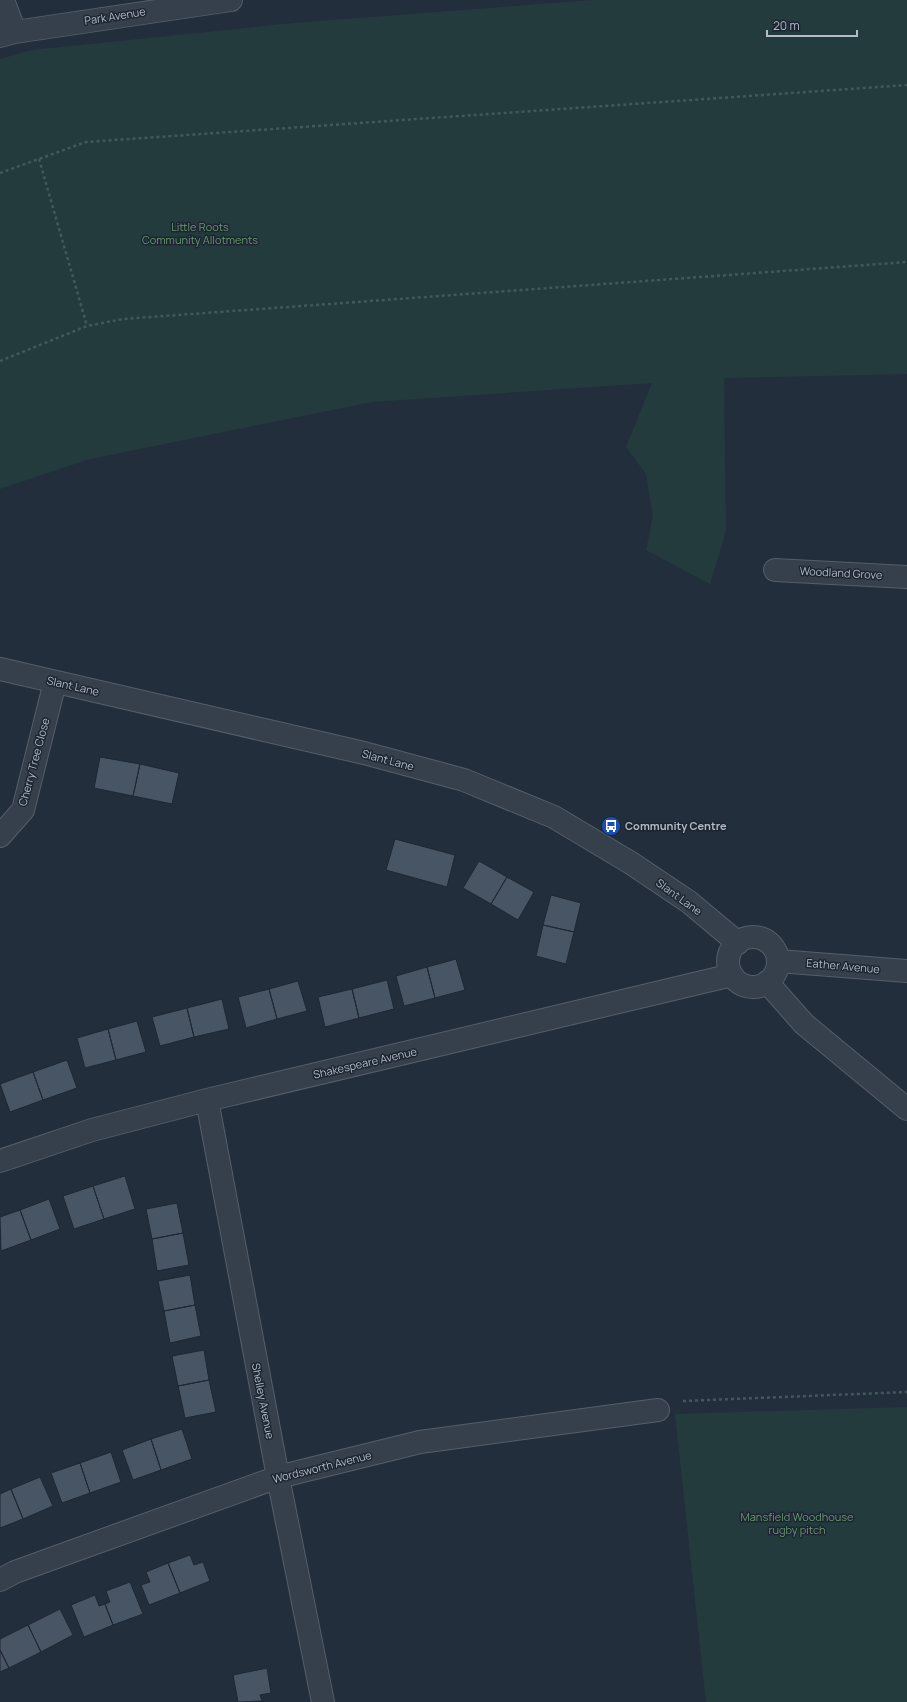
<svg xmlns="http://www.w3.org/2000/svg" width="907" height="1702" font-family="Manrope,sans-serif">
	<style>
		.green { fill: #243b3d }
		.building { fill: #485565; stroke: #1e2733 }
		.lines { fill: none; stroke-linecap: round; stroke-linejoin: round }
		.street-casing { stroke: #555e6a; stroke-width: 24 }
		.path { stroke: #42585a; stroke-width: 2.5; stroke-dasharray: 3 3; stroke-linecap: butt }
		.street { stroke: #36404c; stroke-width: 22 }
		.labels { text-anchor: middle; stroke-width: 3; stroke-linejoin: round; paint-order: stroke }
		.street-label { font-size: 11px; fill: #b2bbc8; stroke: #1c2531 }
		.park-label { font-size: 11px; fill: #699972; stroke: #1c2531 }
		.poi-label { font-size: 11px; font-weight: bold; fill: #b2bbc8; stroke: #1c2531; text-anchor: start }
	</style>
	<rect width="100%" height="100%" fill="#232e3c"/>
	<path class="green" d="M594,0H907V374L724,378L726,531L710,584L646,550L653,516L646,474L626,447L652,383L372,402L90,459L0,489V59L32,50L294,23Z
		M907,1407V1702H706L675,1414Z"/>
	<path class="building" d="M100,757L140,764L133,796L94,788Z
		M140,764L179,773L172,804L133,796Z
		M395,839L455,855L447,887L386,870Z
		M479,861L507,877L491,904L463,888Z
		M507,877L534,892L518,920L491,904Z
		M551,895L581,903L574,932L543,925Z
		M543,925L574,932L566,964L536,956Z
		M456,959L465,990L435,998L427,967Z
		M427,967L435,998L404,1006L396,976Z
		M387,980L394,1009L359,1018L352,989Z
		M298,981L307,1011L277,1019L269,989Z
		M269,989L277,1019L246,1028L238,997Z
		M352,989L359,1018L325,1027L318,997Z
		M222,999L229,1029L194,1037L187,1008Z
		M187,1008L194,1037L160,1046L152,1017Z
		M137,1021L146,1052L116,1060L108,1029Z
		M108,1029L116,1060L85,1068L77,1038Z
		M67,1060L77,1088L43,1100L33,1072Z
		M33,1072L43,1100L10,1112L0,1084Z
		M125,1176L135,1209L104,1219L93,1186Z
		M93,1186L104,1219L74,1229L63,1196Z
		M49,1199L60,1229L31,1240L20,1210Z
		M177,1203L183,1233L152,1239L146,1209Z
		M20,1210L31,1240L1,1251L0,1217Z
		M183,1233L189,1265L157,1271L152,1239Z
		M190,1275L195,1305L164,1311L158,1281Z
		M195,1305L201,1336L170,1343L164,1311Z
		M204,1350L209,1380L178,1386L172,1356Z
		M209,1380L216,1412L185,1418L178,1386Z
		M182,1429L192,1459L161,1470L151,1439Z
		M151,1439L161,1470L133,1480L122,1450Z
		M111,1452L121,1482L90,1493L80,1463Z
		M80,1463L90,1493L62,1503L51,1473Z
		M40,1477L53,1506L23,1519L11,1489Z
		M11,1489L23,1519L0,1528V1494Z
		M190,1555L194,1565L203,1562L210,1581L180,1593L168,1563Z
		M168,1563L180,1593L149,1605L141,1585L150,1582L146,1572Z
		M130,1582L143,1614L113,1625L105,1604L110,1602L106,1591Z
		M95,1595L99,1606L105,1604L113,1625L84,1637L71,1605Z
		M60,1609L73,1635L41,1652L28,1625Z
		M28,1625L41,1652L9,1668L0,1650V1639Z
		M0,1650L9,1668L0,1672Z
		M267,1668L271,1693L260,1695L262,1701L238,1702L233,1675Z"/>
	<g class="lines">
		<defs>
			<path id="street" d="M3,0L15,32
				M0,36L15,32L231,0
				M775,570L907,577
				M0,669L364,753L464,780L554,817L631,863L689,902L738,943
				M0,836L23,810L55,682
				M728 962a25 25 0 1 1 50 0a25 25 0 1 1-50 0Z
				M778,961L907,971
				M767,982L804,1024L907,1109
				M207,1100L278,1477L323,1702
				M0,1161L92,1130L207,1100L732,975
				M0,1580L15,1572L278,1477L420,1442L658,1410"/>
		</defs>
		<use href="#street" class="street-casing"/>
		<path class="path" d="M39,159L87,326
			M0,173L86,142L907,85
			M0,361L87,326L123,319L907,262
			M683,1401L907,1392"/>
		<use href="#street" class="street"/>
	</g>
	<defs>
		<symbol id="bus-disc" viewBox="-11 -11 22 22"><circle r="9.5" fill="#1a4fb4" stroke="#1c2531"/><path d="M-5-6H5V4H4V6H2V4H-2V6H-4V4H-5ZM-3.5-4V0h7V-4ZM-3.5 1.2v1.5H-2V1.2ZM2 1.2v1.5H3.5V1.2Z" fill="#fff"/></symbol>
	</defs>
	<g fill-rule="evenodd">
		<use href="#bus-disc" x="600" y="815" width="22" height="22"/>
	</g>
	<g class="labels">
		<g class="street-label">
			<text transform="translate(115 16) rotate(-9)" y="4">Park Avenue</text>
			<text transform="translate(841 573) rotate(3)" y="4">Woodland Grove</text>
			<text transform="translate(73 686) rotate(13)" y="4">Slant Lane</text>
			<text transform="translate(388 760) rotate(15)" y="4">Slant Lane</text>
			<text transform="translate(34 762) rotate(-75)" y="4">Cherry Tree Close</text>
			<text transform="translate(679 897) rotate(36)" y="4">Slant Lane</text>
			<text transform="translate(843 966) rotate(5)" y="4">Eather Avenue</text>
			<text transform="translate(365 1063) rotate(-13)" y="4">Shakespeare Avenue</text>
			<text transform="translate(263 1401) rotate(79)" y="4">Shelley Avenue</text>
			<text transform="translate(322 1467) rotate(-14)" y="4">Wordsworth Avenue</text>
		</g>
		<g class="park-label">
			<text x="200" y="231">Little Roots<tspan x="200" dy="13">Community Allotments</tspan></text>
			<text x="797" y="1521">Mansfield Woodhouse<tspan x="797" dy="13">rugby pitch</tspan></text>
		</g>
		<g class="poi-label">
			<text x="625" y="830">Community Centre</text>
		</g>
	</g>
	<path d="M767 30v6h90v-6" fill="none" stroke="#b2bbc8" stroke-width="2"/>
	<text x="773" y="30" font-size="12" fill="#b2bbc8" stroke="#1c2531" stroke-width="3" paint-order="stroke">20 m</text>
</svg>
